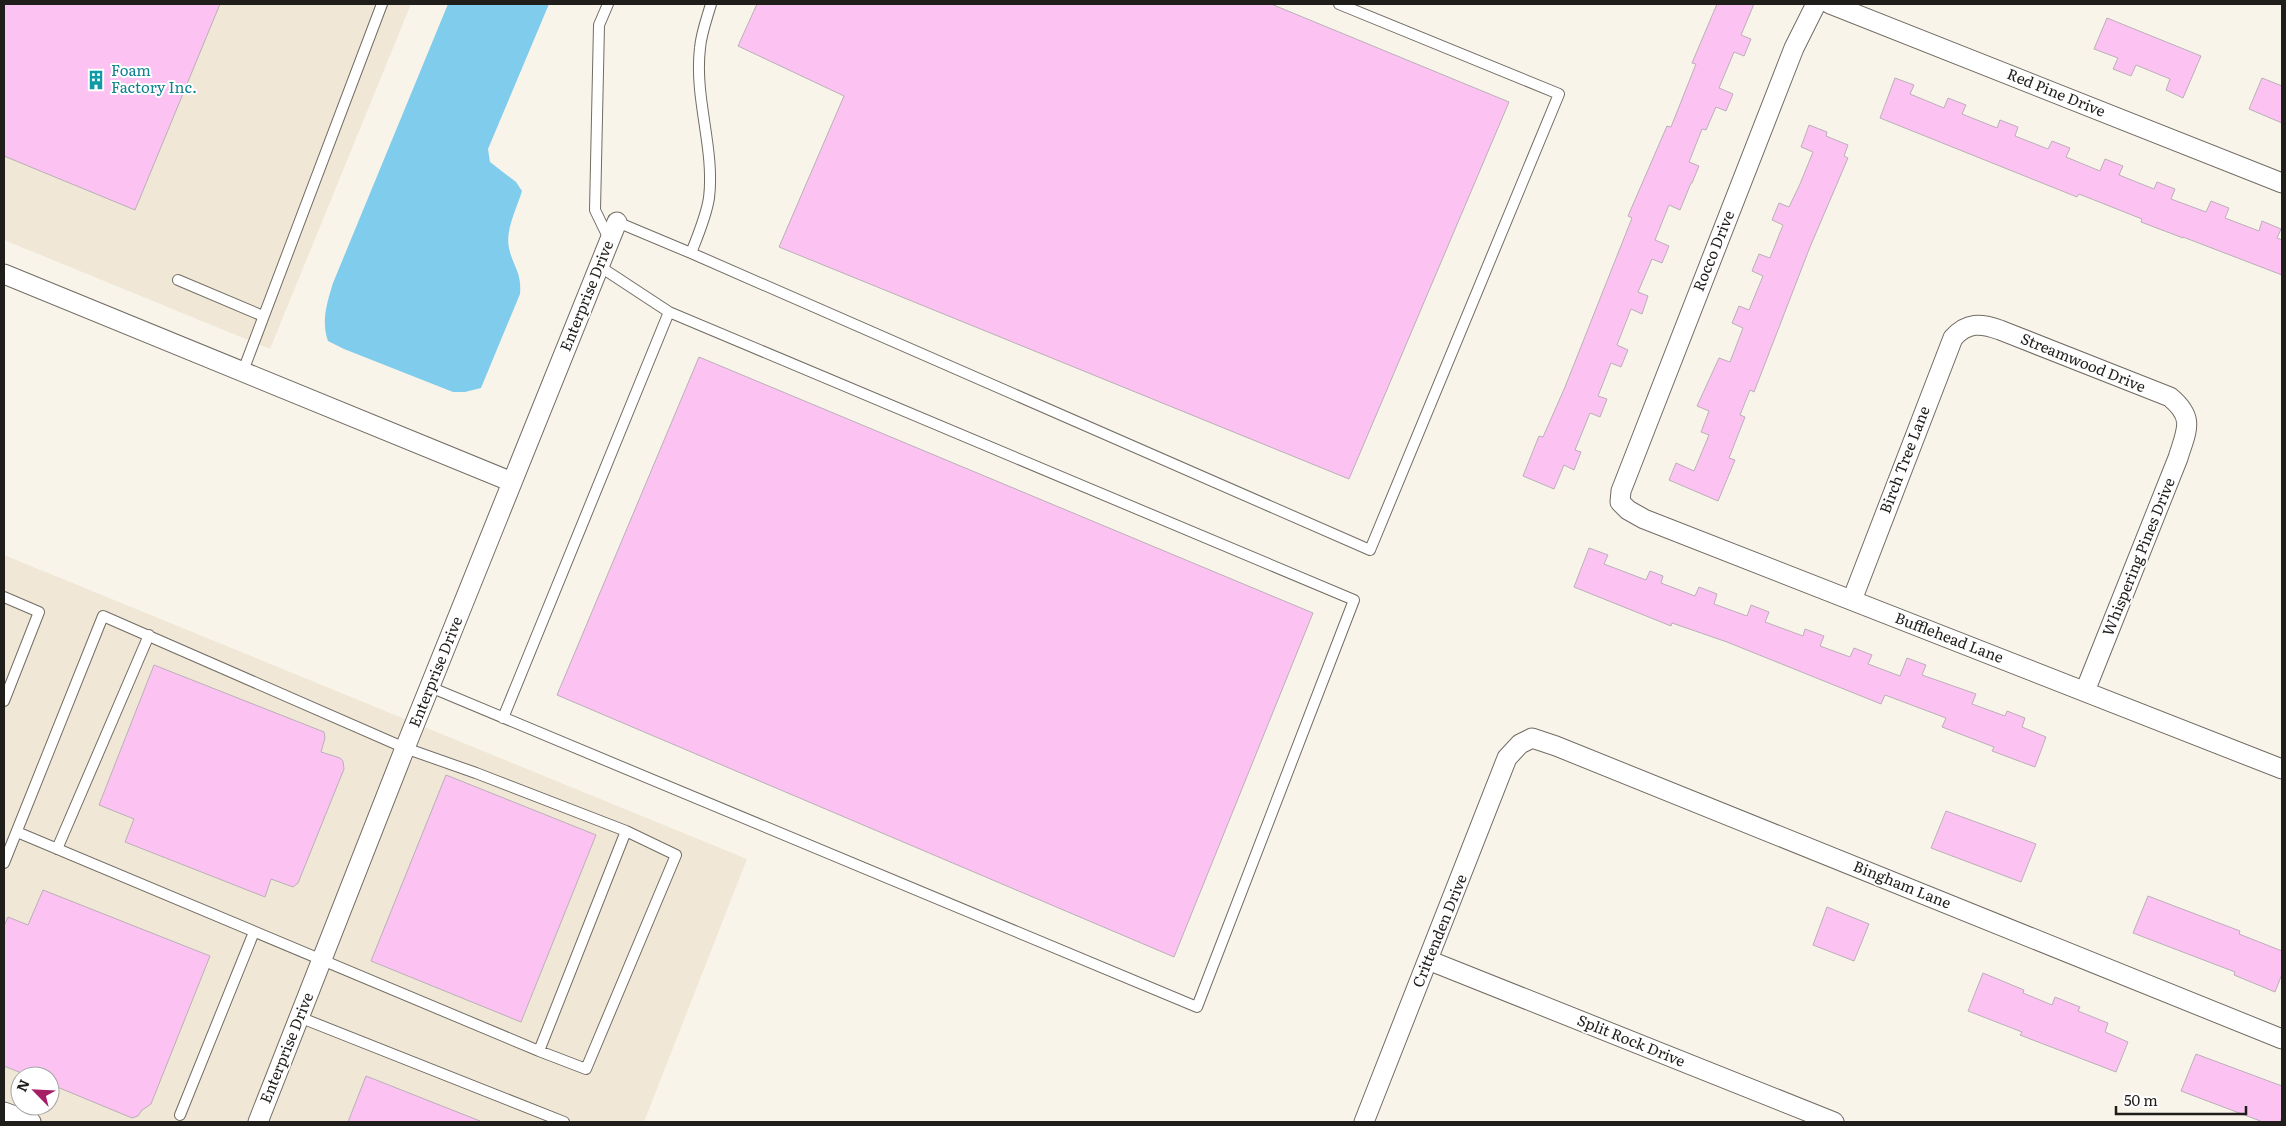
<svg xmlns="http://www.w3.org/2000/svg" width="2286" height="1126" font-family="Literata,serif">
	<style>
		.built { fill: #f0e7d6; fill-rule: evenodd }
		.water { fill: #80ccec }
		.building { fill: #fcc3f2; stroke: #b9b0b7 }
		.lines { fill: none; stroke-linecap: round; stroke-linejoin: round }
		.service-casing { stroke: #726d64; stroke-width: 12 }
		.minor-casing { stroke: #726d64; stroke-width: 21 }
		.service { stroke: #fff; stroke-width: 10 }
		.minor { stroke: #fff; stroke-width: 19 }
		.labels { text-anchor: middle; stroke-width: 4; stroke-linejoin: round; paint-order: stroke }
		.culture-label { font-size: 15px; fill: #0d838f; stroke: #fff; text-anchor: start }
		.street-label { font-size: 15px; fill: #201e1b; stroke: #fff }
	</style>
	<rect width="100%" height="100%" fill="#f9f4ea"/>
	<path class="built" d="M4,4H411L270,349L4,240Z
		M4,555L747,859L644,1122H4ZM20,1076H50V1106H20Z"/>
	<path class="water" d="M448,4H549L488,149L490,162L516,182L522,191C517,208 505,230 509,248C513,267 522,272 520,294L481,388L465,392H453L344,349L328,341C321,321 327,303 333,283Z"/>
	<path class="building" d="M4,4H220L135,210L4,156Z
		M757,4H1271L1509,102L1349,479L779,247L844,96L738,46Z
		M1717,4H1754L1741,35L1751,39L1744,56L1734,52L1719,88L1733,94L1726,111L1716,107L1706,130L1702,129L1689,162L1699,166L1692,183H1691L1680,210L1669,205L1655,240L1669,246L1662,263L1652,259L1638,292L1648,296L1642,314L1631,309L1617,345L1628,350L1621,367L1611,363L1598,396L1607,399L1600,417L1590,413L1575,450L1581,452L1574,470L1564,465L1554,489L1523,476L1539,436L1543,437L1565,387L1632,218L1628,216L1667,126L1671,127L1696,64L1692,63Z
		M2107,18L2201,56L2183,98L2166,90L2170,79L2136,65L2131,76L2113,69L2118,58L2094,49Z
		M1895,78L1914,85L1910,94L1944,108L1948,98L1966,105L1962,114L1997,128L2000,120L2018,127L2015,136L2048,149L2052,141L2070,148L2066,157L2100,171L2105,159L2123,166L2119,175L2154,189L2157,182L2175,189L2171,199L2206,212L2211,201L2229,208L2225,218L2259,231L2262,221L2281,229L2277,238L2282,240V275L2183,237V238L2141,222L2142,219L2079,194L2077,197L1880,118Z
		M2262,78L2282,86V123L2249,109Z
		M1809,125L1827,132L1826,136L1848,145L1844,156L1848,158L1810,247L1754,392L1750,390L1740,415L1745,417L1729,458L1735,460L1718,501L1669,480L1676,463L1694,471L1709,435L1701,432L1709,411L1697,406L1719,358L1730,362L1743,328L1732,323L1739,306L1749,310L1763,276L1752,271L1759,254L1770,258L1783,225L1772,220L1779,203L1789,207L1800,184L1813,152L1801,147Z
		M699,357L1313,613L1174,957L557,695Z
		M1589,548L1608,555L1604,564L1646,580L1650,571L1663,576L1661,583L1695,596L1699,587L1717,594L1714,604L1747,616L1751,605L1769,612L1765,622L1803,636L1805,629L1824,636L1820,646L1850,657L1854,648L1872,655L1868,664L1900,676L1907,658L1926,665L1922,675L1976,694L1972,704L2005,716L2007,711L2025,718L2022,727L2046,737L2035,767L1992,751L1994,747L1942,727L1946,718L1885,695L1881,704L1727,642L1672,623L1671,626L1574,587Z
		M154,665L324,732L325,738L321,752L340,758L343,761L344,769L298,883L293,887L271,879L265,897L125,842L134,819L99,805Z
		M446,775L596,835L521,1022L371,961Z
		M1946,811L2036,844L2021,882L1931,848Z
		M43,890L210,956L151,1104L142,1110L138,1116L132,1118L50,1084V1076H29L4,1066V926L8,917L28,925Z
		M2148,896L2240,931L2239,934L2282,951V974L2275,992L2234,975L2235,972L2133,933Z
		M1827,907L1869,924L1854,961L1813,945Z
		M1983,973L2024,990L2023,993L2052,1005L2055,997L2080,1007L2078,1011L2108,1023L2105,1032L2128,1042L2116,1072L2020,1035L2022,1032L1968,1011Z
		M2196,1054L2282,1086V1117L2280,1122H2263L2181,1091Z
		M366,1076L480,1121V1122H348Z"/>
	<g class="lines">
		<defs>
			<path id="service" d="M608,4L599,25L595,210L609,239
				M617,222L691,253L1370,550L1559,94L1339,4
				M691,253C698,235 706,217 709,198C715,148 694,99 700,48C701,34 707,18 711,4
				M178,280L263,316
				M243,371L382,4
				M4,597L39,612L4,701
				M430,687L1197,1007L1354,600L669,312L599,266
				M503,718L669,312
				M17,832L539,1051L626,831
				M57,849L149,635
				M4,863L103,616L405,748L476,773L626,831L676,855L586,1069L539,1051
				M299,1017L564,1122
				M180,1115L254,932"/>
			<path id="minor" d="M1816,4L1794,48L1621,491L1620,502L1628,510L1644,519L2282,769
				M1830,4L2282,183
				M4,274L512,482
				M1852,600L1953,338C1967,322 1981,323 2000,330L2170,397C2195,418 2187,429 2178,458L2085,691
				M1428,960L1834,1122
				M4,1112L31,1122
				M258,1122L405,748L617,222
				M1364,1122L1507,758L1520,744L1532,738L1556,746L2282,1039"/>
		</defs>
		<use href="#service" class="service-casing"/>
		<use href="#minor" class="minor-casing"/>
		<use href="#service" class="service"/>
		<use href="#minor" class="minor"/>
	</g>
	<defs>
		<symbol id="building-bare" viewBox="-9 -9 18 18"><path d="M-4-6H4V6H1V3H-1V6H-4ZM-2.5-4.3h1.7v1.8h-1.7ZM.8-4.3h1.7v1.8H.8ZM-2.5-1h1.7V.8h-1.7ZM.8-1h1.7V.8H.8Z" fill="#0f9aa8" stroke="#fff" stroke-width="2.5" paint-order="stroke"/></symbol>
	</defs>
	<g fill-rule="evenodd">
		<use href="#building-bare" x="82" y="66" width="28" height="28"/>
	</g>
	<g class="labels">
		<g class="culture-label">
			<text x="111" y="76">Foam<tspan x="111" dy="17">Factory Inc.</tspan></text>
		</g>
		<g class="street-label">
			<text transform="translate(2056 93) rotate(22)" y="5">Red Pine Drive</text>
			<text transform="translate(1714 251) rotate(-68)" y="5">Rocco Drive</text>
			<text transform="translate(587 296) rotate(-68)" y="5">Enterprise Drive</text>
			<text transform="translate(2083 363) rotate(22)" y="5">Streamwood Drive</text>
			<text transform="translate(1905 460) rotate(-69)" y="5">Birch Tree Lane</text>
			<text transform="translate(2139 557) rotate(-68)" y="5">Whispering Pines Drive</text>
			<text transform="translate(1949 638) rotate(21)" y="5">Bufflehead Lane</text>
			<text transform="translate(436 672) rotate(-68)" y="5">Enterprise Drive</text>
			<text transform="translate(1902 885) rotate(22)" y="5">Bingham Lane</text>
			<text transform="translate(1440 931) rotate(-68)" y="5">Crittenden Drive</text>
			<text transform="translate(1631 1041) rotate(22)" y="5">Split Rock Drive</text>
			<text transform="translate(287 1048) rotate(-68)" y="5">Enterprise Drive</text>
		</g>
	</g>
	<rect width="2286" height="1126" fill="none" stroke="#201e1b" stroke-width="10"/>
	<g transform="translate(35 1091) rotate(294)"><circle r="24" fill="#ffffff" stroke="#a6a5a4"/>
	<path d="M0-4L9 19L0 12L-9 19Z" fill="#a51e66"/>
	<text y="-8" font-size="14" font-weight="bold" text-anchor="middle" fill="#201e1b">N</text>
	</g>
	<path d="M2116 1106v8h130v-8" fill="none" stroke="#201e1b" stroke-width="2.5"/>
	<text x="2124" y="1106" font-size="15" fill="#201e1b" stroke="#ffffff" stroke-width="4" paint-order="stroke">50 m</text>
</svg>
